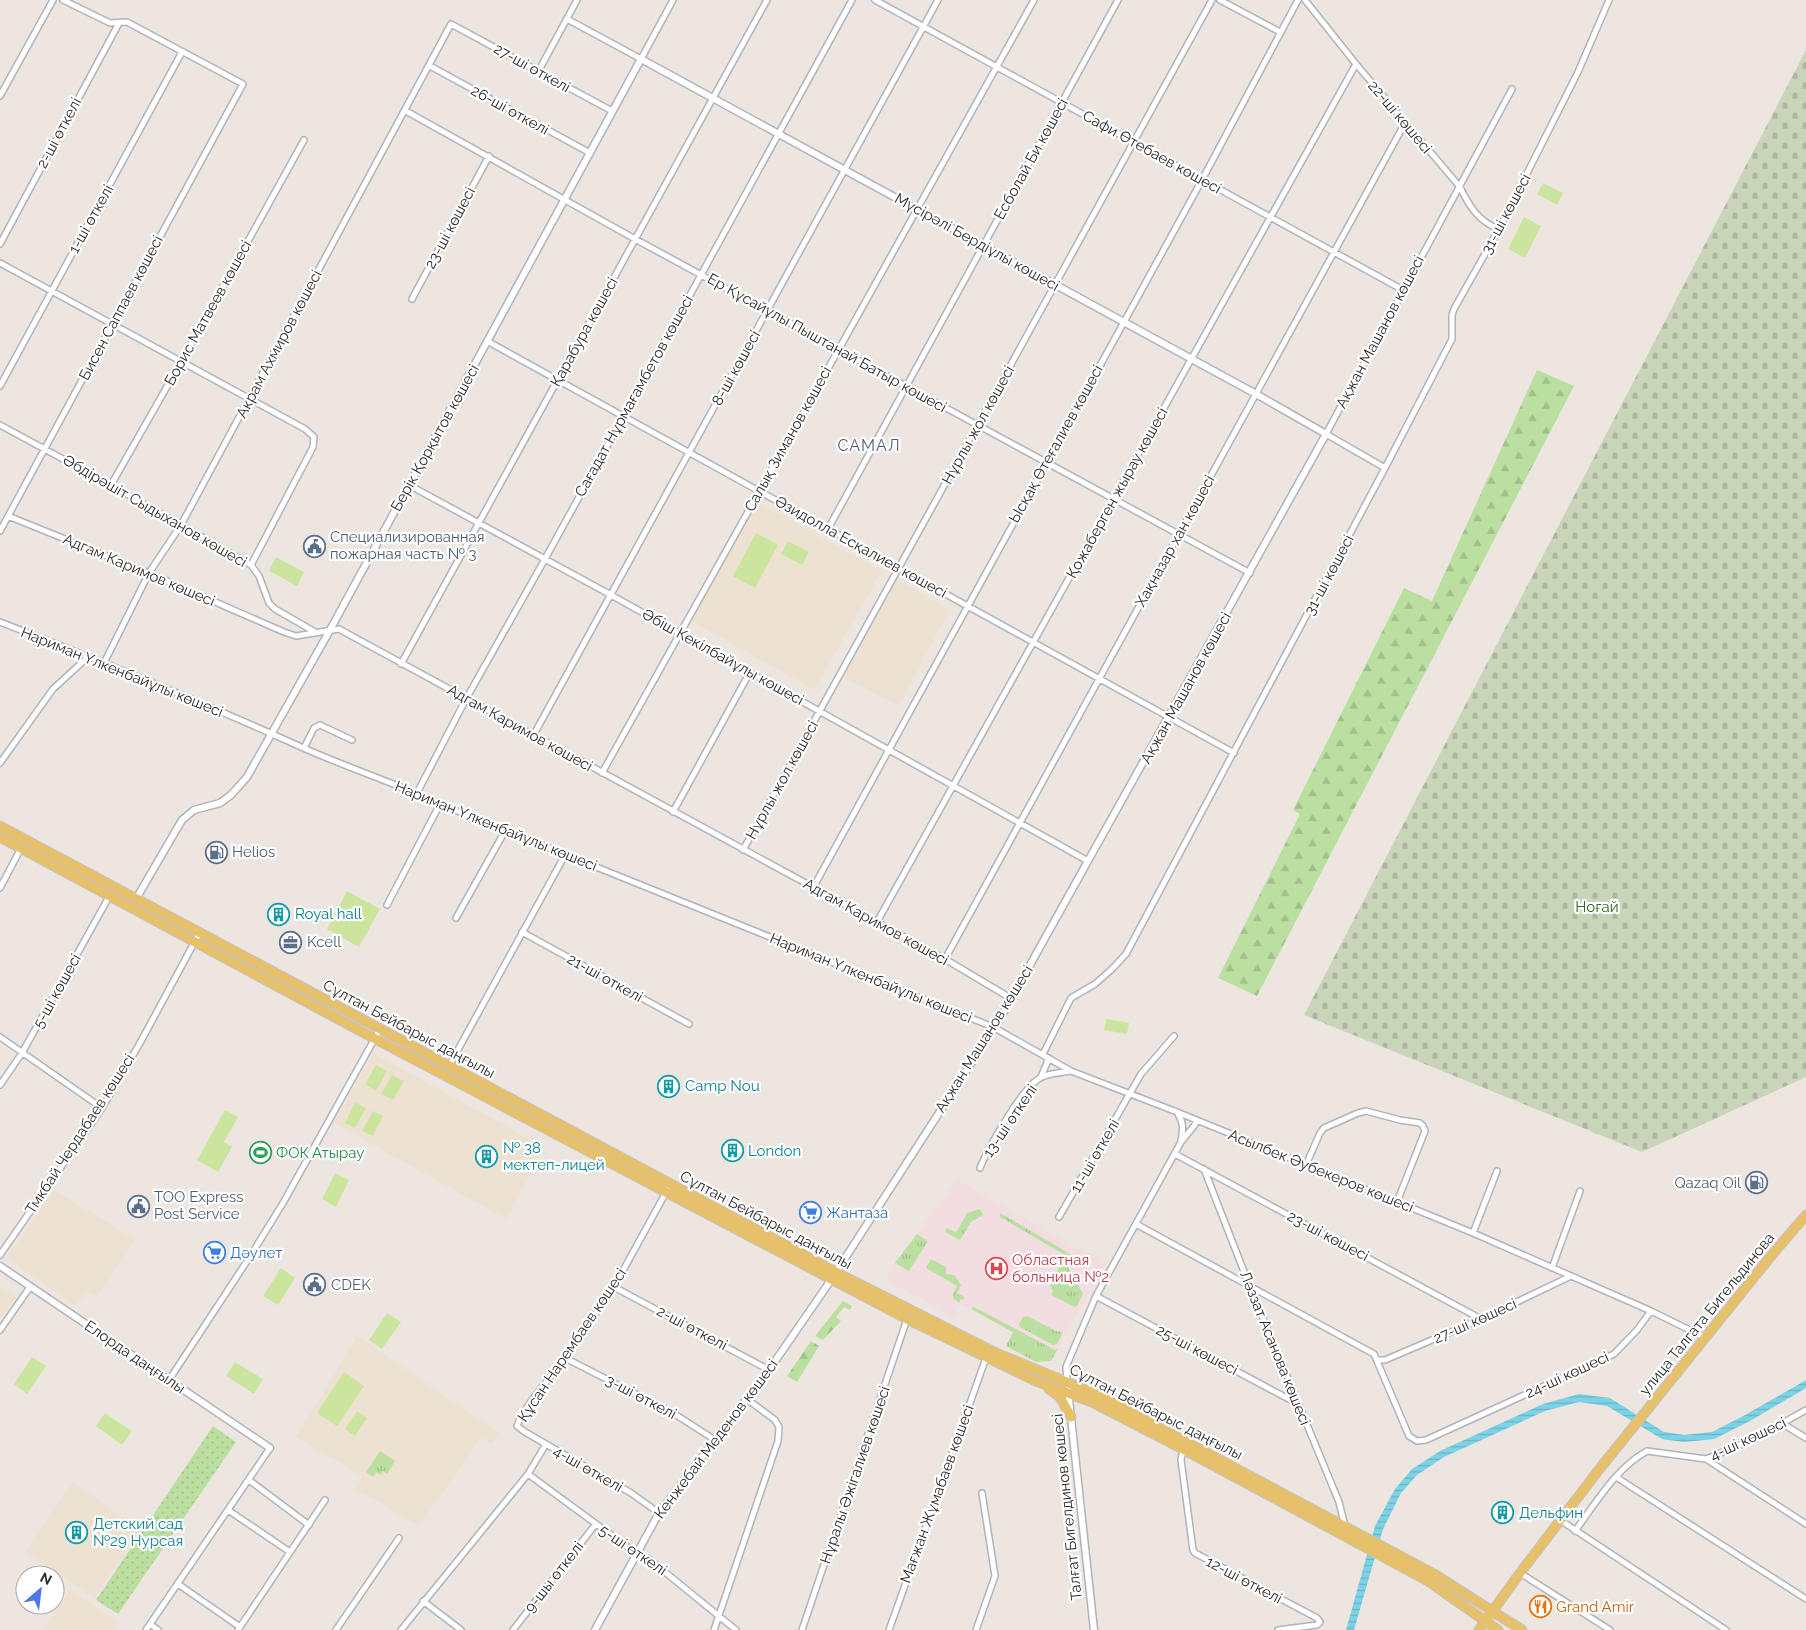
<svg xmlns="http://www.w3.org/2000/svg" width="1806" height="1630" font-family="Raleway,sans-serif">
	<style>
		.education { fill: #ede2d1 }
		.medical { fill: #f2dee1 }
		.grass { fill: url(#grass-tufts) }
		.forest { fill: url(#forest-firs) }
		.cemetery { fill: url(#cemetery-stones) }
		.park { fill: url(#park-dots) }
		.pitch { fill: #cce59e }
		.water { fill: url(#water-rules) }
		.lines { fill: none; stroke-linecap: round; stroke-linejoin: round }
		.minor-casing { stroke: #b0b3bb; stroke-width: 8 }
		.tertiary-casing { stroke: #b0b3bb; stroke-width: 9 }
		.primary-casing { stroke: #c4c4c4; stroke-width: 11 }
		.minor { stroke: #fff; stroke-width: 5 }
		.tertiary { stroke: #fff; stroke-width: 6 }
		.primary { stroke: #e6c06b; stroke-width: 9 }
		.labels { text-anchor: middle; stroke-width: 4.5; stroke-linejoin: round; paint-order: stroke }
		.street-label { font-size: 15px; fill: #2c2c2c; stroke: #fff }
		.service-label { font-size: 15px; fill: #4e5e75; stroke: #fff; text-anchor: start }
		.park-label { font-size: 15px; fill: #346521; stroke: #fff }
		.culture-label { font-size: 15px; fill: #0d838f; stroke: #fff; text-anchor: start }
		.leisure-label { font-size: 15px; fill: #27864d; stroke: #fff; text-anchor: start }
		.shop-label { font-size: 15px; fill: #366cbe; stroke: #fff; text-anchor: start }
		.health-label { font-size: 15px; fill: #be3a42; stroke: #fff; text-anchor: start }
		.food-label { font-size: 15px; fill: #c56008; stroke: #fff; text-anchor: start }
		.neighbourhood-label { font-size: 16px; letter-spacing: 1px; fill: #505b7a; stroke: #fff }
	</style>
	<defs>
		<pattern id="grass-tufts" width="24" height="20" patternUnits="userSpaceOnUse" patternTransform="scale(1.25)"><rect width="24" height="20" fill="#bbdfa1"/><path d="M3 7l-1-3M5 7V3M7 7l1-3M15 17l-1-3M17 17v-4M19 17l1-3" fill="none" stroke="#a1c08b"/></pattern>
		<pattern id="forest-firs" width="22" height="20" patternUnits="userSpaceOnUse" patternTransform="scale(1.25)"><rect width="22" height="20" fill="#bbdfa1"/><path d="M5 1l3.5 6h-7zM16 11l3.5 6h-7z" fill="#a1c08b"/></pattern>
		<pattern id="cemetery-stones" width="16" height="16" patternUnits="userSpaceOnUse" patternTransform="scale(1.25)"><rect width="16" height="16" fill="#c9d5b9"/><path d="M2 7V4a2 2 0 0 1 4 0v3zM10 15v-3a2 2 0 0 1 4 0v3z" fill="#adb79f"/></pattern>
		<pattern id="park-dots" width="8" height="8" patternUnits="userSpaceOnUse" patternTransform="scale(1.25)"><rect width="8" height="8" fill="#bbdfa1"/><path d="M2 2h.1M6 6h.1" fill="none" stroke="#a1c08b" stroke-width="1.8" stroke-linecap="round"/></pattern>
		<pattern id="water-rules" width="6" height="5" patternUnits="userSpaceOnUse" patternTransform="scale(1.25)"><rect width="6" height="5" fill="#7cd2e6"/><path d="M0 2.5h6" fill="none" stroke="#6bb4c5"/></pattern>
	</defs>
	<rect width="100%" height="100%" fill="#ede6e0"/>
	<path class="education" d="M757,501L882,571L814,690L690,620Z
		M896,579L950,610L898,706L842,676Z
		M373,1053L544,1147L506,1219L334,1123Z
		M54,1190L135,1239L97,1297L87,1291L75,1306L6,1258Z
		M0,1286L16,1297L0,1320Z
		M357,1336L500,1433L492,1444L481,1438L419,1526L356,1489L362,1476L296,1437Z
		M73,1482L141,1530L94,1598L25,1552Z
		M70,1590L118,1622L113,1630H43Z"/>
	<path class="medical" d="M957,1180L1105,1264L1051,1361L1036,1362L1006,1346L1013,1332L961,1304L954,1317L891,1283L887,1273Z"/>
	<path class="grass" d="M980,1209L983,1215L971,1222L960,1240L945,1232L947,1228L956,1233L967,1213Z
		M1000,1213L1072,1255L1070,1258L1000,1217Z
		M917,1234L928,1241L909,1271L895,1263Z
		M931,1259L946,1267V1274L954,1275L961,1285L957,1293L965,1297L963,1300L961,1299L959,1303L953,1298V1294L957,1286L926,1268Z
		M1065,1262L1068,1263L1067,1266L1083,1294L1077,1306L1075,1307L1051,1295L1053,1291L1050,1285L1061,1264Z
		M974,1307L1055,1350L1058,1349L1051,1361L1036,1362L1006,1346L1013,1332L971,1309Z
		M1027,1316L1056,1331L1063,1332L1057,1344L1053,1345L1020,1327L1019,1324L1023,1317Z
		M380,1451L395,1461L387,1474L383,1471L381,1475L376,1472L373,1477L366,1472Z"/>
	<path class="forest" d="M1537,370L1574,386L1257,996L1218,978L1300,814L1293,810L1404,588L1432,601Z
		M843,1301L852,1306L850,1310L844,1307L836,1317L841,1321L823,1340L815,1336Z
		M811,1341L819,1346L797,1382L787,1376Z"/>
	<path class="cemetery" d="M1806,50V1077L1642,1152L1304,1015Z"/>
	<path class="park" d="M213,1426L236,1442L118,1614L96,1600Z"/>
	<path class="pitch" d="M1543,183L1563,193L1557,205L1537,194Z
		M1524,217L1541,226L1525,258L1508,249Z
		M756,533L778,545L755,588L733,576Z
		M788,541L809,552L802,565L781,554Z
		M276,557L304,572L297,586L269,571Z
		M347,891L380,909L359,947L327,929Z
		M1106,1019L1129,1023L1127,1034L1104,1030Z
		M376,1065L387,1071L376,1091L365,1084Z
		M392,1075L404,1081L393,1100L381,1094Z
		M355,1102L366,1108L355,1128L345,1123Z
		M225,1110L238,1117L224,1142L232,1147L218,1172L197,1160Z
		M373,1111L383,1116L373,1136L362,1131Z
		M335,1173L349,1180L336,1207L322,1199Z
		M281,1268L295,1278L278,1305L263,1296Z
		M387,1313L401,1322L382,1349L369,1340Z
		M32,1357L46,1366L27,1394L14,1384Z
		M235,1362L263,1379L254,1394L226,1376Z
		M344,1372L364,1386L337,1426L317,1413Z
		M357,1411L367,1418L355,1436L345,1429Z
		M105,1413L132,1431L122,1445L96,1426Z"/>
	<path class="water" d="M1806,1380V1388L1750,1421L1714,1439L1684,1442L1662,1439L1607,1406L1579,1402L1545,1411L1444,1457L1417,1475L1401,1493L1383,1529L1354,1630H1346L1375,1526L1395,1489L1412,1469L1440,1451L1543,1404L1579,1394L1610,1398L1664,1432L1684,1435L1712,1432L1747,1414Z"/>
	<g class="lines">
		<defs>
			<path id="minor" d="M875,0L1403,290
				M1220,0L1280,32
				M1305,0L1356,64L1460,187C1469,206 1479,222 1499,229
				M567,19L641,59L673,0
				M430,66L590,153
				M538,72L577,0
				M0,96L53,0
				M406,111L635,239L1250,573
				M0,244L119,23
				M0,263L250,399L305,429L314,437L313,447L251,565
				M412,299L489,156
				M487,341L1234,753
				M0,386L182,52
				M0,425L111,485L251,565L259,576L269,603L275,609L315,632
				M1385,468L1326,434L1512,89
				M111,485L181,362L304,140
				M409,485L611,595L1088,861
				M8,516L149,573L284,632L296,636L339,629L945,959L1012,999
				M828,529L1118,0
				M0,531L243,84L127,22L110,23L63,0
				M0,622C98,660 195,699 290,742C339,765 391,781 440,804L993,1027L1071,1071L1177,1112L1473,1233L1651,1311
				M104,663L149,573L181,525L451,24L612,111
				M401,664L767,0
				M533,736L938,0
				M304,748L314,728L320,725L352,740
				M0,763L53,689L88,657
				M602,773L1034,0
				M417,793L466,699L545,559L852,0
				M673,812L750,672
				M743,850L1212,0
				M0,888L21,848
				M813,888L1202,180L1298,0
				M387,905L440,804
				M456,918L505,831
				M877,922L1356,64
				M522,932L689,1024
				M945,959L1405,123
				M0,1037L102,1108
				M1043,1054L1071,998L1095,984L1112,969L1126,954L1385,468L1452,339V315L1454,309L1499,229L1578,72L1609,0
				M449,1066L565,855
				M1041,1077L1049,1058
				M0,1085L22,1053L110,895
				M1178,1114C1184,1123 1183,1130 1181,1141
				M1175,1154L1481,1319
				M1306,1165L1320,1133L1324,1128L1358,1113L1366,1111L1400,1120L1420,1123L1423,1126L1425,1131L1397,1202
				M980,1168C988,1148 1022,1088 1040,1078C1048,1073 1061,1073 1070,1071
				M1204,1169L1250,1287L1339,1502L1345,1526
				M1059,1217L1141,1074L1174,1036
				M1136,1224L1374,1354L1409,1436L1417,1441L1426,1440L1614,1354L1637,1330L1651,1311L1706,1338
				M1473,1233L1497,1171
				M0,1255L102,1108L140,1043L200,932
				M1552,1268L1580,1191
				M614,1287L769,1370
				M1096,1296L1298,1404
				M0,1330L30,1287
				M565,1358L673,1413L715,1440
				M1377,1360H1385L1481,1319L1571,1276
				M169,1380L251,1255L283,1203L380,1029
				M1067,1382L1066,1367L1096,1296L1181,1142L1194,1126L1197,1121
				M1783,1424L1806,1438
				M1183,1449L1181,1460L1193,1550L1195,1553L1317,1618L1320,1622L1317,1625L1278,1630
				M1706,1459L1806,1524
				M528,1474L637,1554L649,1559L736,1630
				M1616,1477L1806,1599
				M249,1480L309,1525
				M228,1510L290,1552
				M659,1513L631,1493L525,1432L517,1426L521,1416L532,1400L565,1358L614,1287L670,1185
				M1560,1520L1726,1630
				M1575,1531C1596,1503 1616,1468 1647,1451L1706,1459L1752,1440L1806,1410
				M1520,1573L1610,1630
				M178,1584L240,1627
				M423,1601L461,1630
				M150,1624L158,1630
				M146,1630L270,1448
				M238,1630L325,1500
				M336,1630L399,1538
				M401,1630L528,1474L546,1444
				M513,1630L595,1525
				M714,1630L778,1441L779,1427L775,1420L747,1399
				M802,1630L907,1319
				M889,1630L986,1358
				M976,1630L995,1576L982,1493"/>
			<path id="tertiary" d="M136,899L182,820L194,810L220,803L231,795L247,777L330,630L641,59L1256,394L1326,434L1001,1017L831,1280L769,1370L659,1513L595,1630
				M0,1266L270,1448
				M1068,1390L1094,1630"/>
			<path id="primary" d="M0,826L847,1278L996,1353L1098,1395L1434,1574L1522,1630
				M0,837L366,1034L907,1319L1036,1381L1092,1402L1183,1449L1428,1581L1498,1630
				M1049,1389L1060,1397L1071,1417
				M1479,1630L1520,1573L1601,1467L1771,1256L1806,1215"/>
		</defs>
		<use href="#minor" class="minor-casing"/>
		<use href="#tertiary" class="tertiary-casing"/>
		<use href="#primary" class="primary-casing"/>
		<use href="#minor" class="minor"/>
		<use href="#tertiary" class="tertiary"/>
		<use href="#primary" class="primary"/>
	</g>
	<defs>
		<symbol id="civic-ring" viewBox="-11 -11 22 22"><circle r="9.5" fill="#fff" stroke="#5c6f8a" stroke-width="1.5"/><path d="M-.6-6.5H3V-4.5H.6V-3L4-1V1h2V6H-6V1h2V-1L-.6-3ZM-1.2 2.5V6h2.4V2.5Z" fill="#5c6f8a"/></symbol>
		<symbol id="fuel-ring" viewBox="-11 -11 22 22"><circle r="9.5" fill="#fff" stroke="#5c6f8a" stroke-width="1.5"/><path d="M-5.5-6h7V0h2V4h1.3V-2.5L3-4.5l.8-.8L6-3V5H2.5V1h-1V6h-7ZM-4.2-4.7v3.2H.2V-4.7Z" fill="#5c6f8a"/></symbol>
		<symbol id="building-ring" viewBox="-11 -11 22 22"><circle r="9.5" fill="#fff" stroke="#0f9aa8" stroke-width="1.5"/><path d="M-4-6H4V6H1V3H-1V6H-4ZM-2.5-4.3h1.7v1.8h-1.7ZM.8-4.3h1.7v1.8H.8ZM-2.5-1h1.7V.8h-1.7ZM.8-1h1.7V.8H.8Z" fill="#0f9aa8"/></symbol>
		<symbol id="office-ring" viewBox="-11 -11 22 22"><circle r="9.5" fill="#fff" stroke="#5c6f8a" stroke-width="1.5"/><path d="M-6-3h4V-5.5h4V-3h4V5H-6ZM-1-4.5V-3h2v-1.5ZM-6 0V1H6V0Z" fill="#5c6f8a"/></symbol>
		<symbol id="stadium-ring" viewBox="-11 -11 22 22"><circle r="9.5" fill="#fff" stroke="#2e9e5b" stroke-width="1.5"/><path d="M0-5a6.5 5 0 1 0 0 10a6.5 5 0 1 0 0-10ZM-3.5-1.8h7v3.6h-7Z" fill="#2e9e5b"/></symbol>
		<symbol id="supermarket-ring" viewBox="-11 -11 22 22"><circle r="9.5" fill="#fff" stroke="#3f7fe0" stroke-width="1.5"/><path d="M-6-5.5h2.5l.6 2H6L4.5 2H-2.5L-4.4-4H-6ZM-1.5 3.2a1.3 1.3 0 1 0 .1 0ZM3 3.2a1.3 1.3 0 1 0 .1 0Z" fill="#3f7fe0"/></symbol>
		<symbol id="hospital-ring" viewBox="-11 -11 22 22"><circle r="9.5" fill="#fff" stroke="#e0444e" stroke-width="1.5"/><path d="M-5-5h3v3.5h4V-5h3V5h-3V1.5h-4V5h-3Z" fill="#e0444e"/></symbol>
		<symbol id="restaurant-ring" viewBox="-11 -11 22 22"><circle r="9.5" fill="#fff" stroke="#e8710a" stroke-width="1.5"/><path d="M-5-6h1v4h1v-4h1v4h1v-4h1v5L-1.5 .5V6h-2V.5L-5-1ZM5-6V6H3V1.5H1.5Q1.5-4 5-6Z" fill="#e8710a"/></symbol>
	</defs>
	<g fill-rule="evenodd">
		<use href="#civic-ring" x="302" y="534" width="25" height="25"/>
		<use href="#fuel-ring" x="204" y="840" width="25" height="25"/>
		<use href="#building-ring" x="266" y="902" width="25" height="25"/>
		<use href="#office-ring" x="278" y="930" width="25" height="25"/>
		<use href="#building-ring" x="656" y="1074" width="25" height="25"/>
		<use href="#building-ring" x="720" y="1138" width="25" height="25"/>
		<use href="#stadium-ring" x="248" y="1140" width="25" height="25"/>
		<use href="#building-ring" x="474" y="1144" width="25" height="25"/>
		<use href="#fuel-ring" x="1744" y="1170" width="25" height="25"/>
		<use href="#civic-ring" x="126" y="1194" width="25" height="25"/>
		<use href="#supermarket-ring" x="798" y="1200" width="25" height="25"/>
		<use href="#supermarket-ring" x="202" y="1240" width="25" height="25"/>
		<use href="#hospital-ring" x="984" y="1256" width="25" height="25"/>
		<use href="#civic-ring" x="302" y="1272" width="25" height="25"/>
		<use href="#building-ring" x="1490" y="1500" width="25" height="25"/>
		<use href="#building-ring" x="64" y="1520" width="25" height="25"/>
		<use href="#restaurant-ring" x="1528" y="1594" width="25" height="25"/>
	</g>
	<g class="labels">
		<g class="street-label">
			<text transform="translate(532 68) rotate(29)" y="5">27-ші өткелі</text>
			<text transform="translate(510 110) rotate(29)" y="5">26-ші өткелі</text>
			<text transform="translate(1400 117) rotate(50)" y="5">22-ші көшесі</text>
			<text transform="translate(59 133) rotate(-62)" y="5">2-ші өткелі</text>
			<text transform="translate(1152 152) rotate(29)" y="5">Сафи Өтебаев көшесі</text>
			<text transform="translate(1031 159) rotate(-61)" y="5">Есболай Би көшесі</text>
			<text transform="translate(1506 214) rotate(-62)" y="5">31-ші көшесі</text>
			<text transform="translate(91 219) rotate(-61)" y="5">1-ші өткелі</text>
			<text transform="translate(450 228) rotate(-62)" y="5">23-шi көшесi</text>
			<text transform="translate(977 242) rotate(29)" y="5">Мүсірәлі Бердіұлы көшесі</text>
			<text transform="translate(121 308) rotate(-62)" y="5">Бисен Саппаев көшесі</text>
			<text transform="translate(208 313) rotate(-61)" y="5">Борис Матвеев көшесі</text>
			<text transform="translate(584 332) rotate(-61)" y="5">Қарабура көшесі</text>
			<text transform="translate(1380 332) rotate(-62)" y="5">Ақжан Машанов көшесі</text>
			<text transform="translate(827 343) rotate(29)" y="5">Ер Құсайұлы Пыштанай Батыр көшесі</text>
			<text transform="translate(279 344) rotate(-62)" y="5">Акрам Ахмиров көшесі</text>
			<text transform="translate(736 368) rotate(-61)" y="5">8-шi көшесi</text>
			<text transform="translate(634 396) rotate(-61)" y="5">Сағадат Нұрмағамбетов көшесі</text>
			<text transform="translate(978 425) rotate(-61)" y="5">Нұрлы жол көшесі</text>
			<text transform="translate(435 438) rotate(-61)" y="5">Берік Қорқытов көшесі</text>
			<text transform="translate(788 439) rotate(-61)" y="5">Салық Зиманов көшесі</text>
			<text transform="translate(1056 444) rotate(-61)" y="5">Ысқақ Өтеғалиев көшесі</text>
			<text transform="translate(1117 493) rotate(-61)" y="5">Қожаберген жырау көшесі</text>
			<text transform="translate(155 511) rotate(30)" y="5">Әбдірәшіт Сыдыханов көшесі</text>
			<text transform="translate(1175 541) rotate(-61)" y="5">Хақназар хан көшесі</text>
			<text transform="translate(861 547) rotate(29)" y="5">Әзидолла Есқалиев көшесі</text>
			<text transform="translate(139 570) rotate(23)" y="5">Адгам Каримов көшесі</text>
			<text transform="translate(1329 575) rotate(-62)" y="5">31-ші көшесі</text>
			<text transform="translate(723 657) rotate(29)" y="5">Әбіш Кекілбайұлы көшесі</text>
			<text transform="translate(122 672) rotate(22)" y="5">Нариман Үлкенбайұлы көшесі</text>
			<text transform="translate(1186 688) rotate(-61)" y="5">Ақжан Машанов көшесі</text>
			<text transform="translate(520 728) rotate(29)" y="5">Адгам Каримов көшесі</text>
			<text transform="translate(782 780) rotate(-61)" y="5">Нұрлы жол көшесі</text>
			<text transform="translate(496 826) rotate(22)" y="5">Нариман Үлкенбайұлы көшесі</text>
			<text transform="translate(876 922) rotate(29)" y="5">Адгам Каримов көшесі</text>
			<text transform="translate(605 978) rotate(29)" y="5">21-ші өткелі</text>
			<text transform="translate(871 978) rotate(22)" y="5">Нариман Үлкенбайұлы көшесі</text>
			<text transform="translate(57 991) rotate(-61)" y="5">5-ші көшесі</text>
			<text transform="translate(409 1029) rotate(28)" y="5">Сұлтан Бейбарыс даңғылы</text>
			<text transform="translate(984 1039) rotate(-58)" y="5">Ақжан Машанов көшесі</text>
			<text transform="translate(1010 1121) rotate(-56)" y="5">13-ші өткелі</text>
			<text transform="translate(80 1134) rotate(-57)" y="5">Тмкбай Чердабаев көшесі</text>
			<text transform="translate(1095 1156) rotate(-60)" y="5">11-ші өткелі</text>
			<text transform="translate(1321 1171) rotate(22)" y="5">Асылбек Әубекеров көшесі</text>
			<text transform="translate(766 1220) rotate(28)" y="5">Сұлтан Бейбарыс даңғылы</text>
			<text transform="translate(1328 1236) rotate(28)" y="5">23-ші көшесі</text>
			<text transform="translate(1707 1314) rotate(-51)" y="5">улица Талгата Бигельдинова</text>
			<text transform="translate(1475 1321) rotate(-24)" y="5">27-ші көшесі</text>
			<text transform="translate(692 1328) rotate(28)" y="5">2-ші өткелі</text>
			<text transform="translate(572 1345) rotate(-56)" y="5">Құсан Нарембаев көшесі</text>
			<text transform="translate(1275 1348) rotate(68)" y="5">Ләззат Асанова көшесі</text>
			<text transform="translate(1197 1350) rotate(28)" y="5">25-ші көшесі</text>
			<text transform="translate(135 1357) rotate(34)" y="5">Елорда даңғылы</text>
			<text transform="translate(1567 1375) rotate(-25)" y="5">24-ші көшесі</text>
			<text transform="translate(641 1397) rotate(28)" y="5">3-ші өткелі</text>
			<text transform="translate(1156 1412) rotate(27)" y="5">Сұлтан Бейбарыс даңғылы</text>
			<text transform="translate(716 1439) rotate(-53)" y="5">Кенжебай Меденов көшесі</text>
			<text transform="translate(1748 1439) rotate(-25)" y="5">4-ші көшесі</text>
			<text transform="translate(588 1469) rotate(30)" y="5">4-ші өткелі</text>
			<text transform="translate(855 1475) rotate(-71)" y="5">Нұралы Әжiгалиев көшесi</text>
			<text transform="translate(937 1494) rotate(-70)" y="5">Мағжан Жұмабаев көшесі</text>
			<text transform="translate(1067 1507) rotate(-96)" y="5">Талғат Бигелдинов көшесі</text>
			<text transform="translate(633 1550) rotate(34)" y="5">5-ші өткелі</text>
			<text transform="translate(554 1577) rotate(-52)" y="5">9-шы өткелі</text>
			<text transform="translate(1244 1580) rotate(28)" y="5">12-ші өткелі</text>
		</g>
		<g class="service-label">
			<text x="330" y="542">Специализированная<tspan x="330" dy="17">пожарная часть № 3</tspan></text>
			<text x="232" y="857">Helios</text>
			<text x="307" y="947">Kcell</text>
			<text x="1741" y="1188" text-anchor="end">Qazaq Oil</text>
			<text x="154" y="1202">ТОО Express<tspan x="154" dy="17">Post Service</tspan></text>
			<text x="331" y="1290">CDEK</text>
		</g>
		<g class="park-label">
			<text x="1597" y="912">Ноғай</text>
		</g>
		<g class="culture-label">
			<text x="295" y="919">Royal hall</text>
			<text x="685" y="1091">Camp Nou</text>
			<text x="503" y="1153">№ 38<tspan x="503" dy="17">мектеп-лицей</tspan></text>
			<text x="748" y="1156">London</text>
			<text x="1519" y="1518">Дельфин</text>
			<text x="93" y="1529">Детский сад<tspan x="93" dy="17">№29 Нурсая</tspan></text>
		</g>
		<g class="leisure-label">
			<text x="276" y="1158">ФОК Атырау</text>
		</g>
		<g class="shop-label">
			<text x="826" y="1218">Жантаза</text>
			<text x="230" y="1258">Дәулет</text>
		</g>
		<g class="health-label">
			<text x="1012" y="1265">Областная<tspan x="1012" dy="17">больница №2</tspan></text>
		</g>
		<g class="food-label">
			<text x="1556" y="1612">Grand Amir</text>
		</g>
		<g class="neighbourhood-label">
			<text x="869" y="451">САМАЛ</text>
		</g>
	</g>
	<g transform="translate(40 1590) rotate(28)"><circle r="24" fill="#ffffff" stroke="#ababab"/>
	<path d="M0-4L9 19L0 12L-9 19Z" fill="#4d78ec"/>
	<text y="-8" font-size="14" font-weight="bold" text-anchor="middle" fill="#2c2c2c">N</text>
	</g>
</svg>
